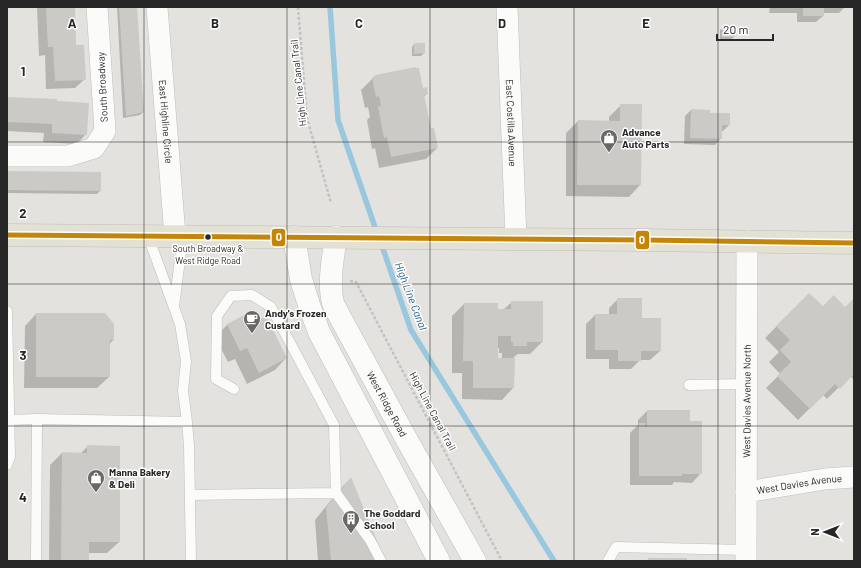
<svg xmlns="http://www.w3.org/2000/svg" width="861" height="568" font-family="Barlow,sans-serif">
	<style>
		.shadow { fill: #0003; fill-rule: evenodd }
		.lines { fill: none; stroke-linecap: round; stroke-linejoin: round }
		.stream { stroke: #99c7de; stroke-width: 5.5 }
		.building { fill: #cccac7 }
		.lane-casing { stroke: #bfbebe; stroke-width: 11 }
		.street-casing { stroke: #bfbebe; stroke-width: 22 }
		.secondary-casing { stroke: #bfbebe; stroke-width: 23 }
		.primary-casing { stroke: #bebdbc; stroke-width: 23 }
		.path { stroke: #c2c2c2; stroke-width: 2.5; stroke-dasharray: 3 2; stroke-linecap: butt }
		.lane { stroke: #fbfbfa; stroke-width: 10 }
		.street { stroke: #fbfbfa; stroke-width: 21 }
		.secondary { stroke: #fbfbfa; stroke-width: 22 }
		.primary { stroke: #e3e0d4; stroke-width: 22 }
		.bus-1-casing { stroke: #fff; stroke-width: 8 }
		.bus-1 { stroke: #c3860a; stroke-width: 5 }
		.grid { fill: none; stroke: #272727; stroke-width: 1; stroke-opacity: 0.55 }
		.bus-dot { fill: #272727; stroke: #fff; stroke-width: 1.5 }
		.labels { text-anchor: middle; stroke-width: 3; stroke-linejoin: round; paint-order: stroke }
		.bus-label { font-size: 9px; fill: #272727; stroke: #fff }
		.street-label { font-size: 10px; fill: #272727; stroke: #fff }
		.poi-label { font-size: 10px; font-weight: bold; fill: #272727; stroke: #fff; text-anchor: start }
		.water-label { font-size: 11px; font-style: italic; fill: #1d5985; stroke: #fff }
		.grid-label { font-size: 13px; text-anchor: middle; font-weight: bold; fill: #272727; stroke: #fff; stroke-width: 3; stroke-linejoin: round; paint-order: stroke }
		.line-badge { stroke: #fff; stroke-width: 1.5 }
		.badge-label { font-size: 11px; text-anchor: middle; font-weight: bold; fill: #fff }
	</style>
	<rect width="100%" height="100%" fill="#e4e2de"/>
	<path class="shadow" d="M37,7H74L75,46L85,79L75,88L46,89L45,55L39,56Z
		M117,7H136L143,112L140,115L123,118Z
		M770,7H845L839,13H823V16L816,22H797V13H769Z
		M723,28H734V37L731,40L720,39V30Z
		M414,44L424,53L421,56H412V47Z
		M373,78L422,89L427,94L423,97L430,130L437,148L426,159L379,168L375,148L372,149L367,120L370,117L368,107L365,108L361,90Z
		M7,98L86,134L77,144L43,142L44,133L7,131Z
		M621,105L640,185L629,197L566,196V133L578,121L609,122V117Z
		M691,110L709,114L729,125L723,131H721V138L715,145L684,144L685,116Z
		M7,172L100,173V191L97,194L7,193Z
		M809,294L823,307L845,308L854,300V380L850,376L827,399L823,395L798,420L766,388L780,374L769,362L779,352L765,338Z
		M618,299L641,319L660,351L650,360H640L631,369H609V359H586V324L595,315H609V308Z
		M512,302L542,342L530,354H518L514,357L513,388L502,400L462,399V373H452V316L464,304L497,310H503ZM497,348H499V353H502V359H497Z
		M251,312L256,322L286,358L275,370L247,384L235,359L228,362L215,337L227,325Z
		M36,314L113,340L109,345V377L97,388H24L25,326Z
		M647,411L689,422L701,473L692,483L674,482L672,485H630V433L638,425V420Z
		M88,446L119,542L107,553H88V561H118H49L50,465L62,453H81Z
		M350,479L384,561H318L315,520L339,490Z"/>
	<g class="lines">
		<path class="stream" d="M330,7L338,120L377,233
			M381,243L411,330L554,561"/>
	</g>
	<path class="building" d="M46,7H75L76,45H84L86,80L55,81L53,47H48Z
		M119,7H137L144,112L126,116Z
		M803,7H824V16H803Z
		M723,27H735V37H722Z
		M414,43H425V53L414,54Z
		M416,67V68H419L423,88L427,87L428,94L424,95L431,128H434L438,148L391,157L387,137L384,138L378,107L381,106L379,96L376,97L372,77L375,76V75Z
		M7,97L57,99V101L89,103L87,135L52,133V124L7,122Z
		M620,104H642L641,185H577L578,120L620,121Z
		M691,109L710,110V113H730V125H722V139L690,138Z
		M7,171L101,172V191L7,190Z
		M809,293L823,306L834,295L845,307L854,298V374L840,389L835,384L810,409L777,376L791,362L780,350L790,340L776,326Z
		M617,298H642V318H661V351H641V361H618V350H595V314H617Z
		M511,301H543V342H527V346H513V342H511V336H498V358H515L514,388H473V361H463L464,303H498V309H511Z
		M252,311L257,321L266,316L287,358L259,373L247,348L240,351L227,324Z
		M36,313H105L114,324V341L110,340V377H36Z
		M647,410H690V421H702V474H682V476H639V423H645V427H647Z
		M87,445L120,446V542H89V561H61L62,452L87,453Z
		M351,477L385,561H331L326,507Z
		M648,558H687V561H648Z"/>
	<g class="lines">
		<defs>
			<path id="lane" d="M148,236L180,324L186,361L183,391L187,422L189,446L191,561
				M174,306L183,236
				M7,311L10,457L7,465
				M689,385L746,384
				M234,389L216,379L217,316L231,296L252,295L271,307L334,425L336,493L370,540L381,561
				M9,420L37,419L187,422
				M190,495L336,493
				M36,561L37,419
				M608,561L616,547L746,550"/>
			<g id="street">
				<path id="s1" d="M157,7L175,236"/>
				<path id="s2" d="M507,7L516,239"/>
				<path d="M7,156H68L94,148L105,131L97,7"/>
				<path id="s3" d="M746,492L825,479L854,477"/>
				<path id="s4" d="M746,561L747,241"/>
			</g>
			<g id="secondary">
				<path d="M294,237L301,279L309,305L319,332L439,561"/>
				<path id="s5" d="M336,237C333,257 328,283 333,303C335,308 338,313 340,317L408,442L475,561"/>
			</g>
			<path id="primary" d="M7,235L644,240L854,243"/>
		</defs>
		<use href="#lane" class="lane-casing"/>
		<use href="#street" class="street-casing"/>
		<use href="#secondary" class="secondary-casing"/>
		<use href="#primary" class="primary-casing"/>
		<path class="path" d="M298,7L307,118L331,203
			M350,281L356,282L502,561"/>
		<use href="#lane" class="lane"/>
		<use href="#street" class="street"/>
		<use href="#secondary" class="secondary"/>
		<use href="#primary" class="primary"/>
		<defs>
			<path id="bus-1" d="M7,235L644,240L854,243"/>
		</defs>
		<use href="#bus-1" class="bus-1-casing"/>
		<use href="#bus-1" class="bus-1"/>
	</g>
	<path class="grid" d="M144,7V561M287,7V561M430,7V561M574,7V561M718,7V561M7,142H854M7,284H854M7,426H854"/>
	<defs>
		<symbol id="shop-pin" viewBox="-11 -11 22 30"><path d="M0 17L-7.5 6A9.5 9.5 0 1 1 7.5 6Z" fill="#696867" stroke="#fff"/><path d="M-5-2.5h2.3a2.7 3.5 0 0 1 5.4 0H5L5.5 6h-11ZM-1.5-2.5h3a1.5 2.3 0 0 0-3 0Z" fill="#fff"/></symbol>
		<symbol id="cafe-pin" viewBox="-11 -11 22 30"><path d="M0 17L-7.5 6A9.5 9.5 0 1 1 7.5 6Z" fill="#696867" stroke="#fff"/><path d="M-5.5-4.5H6V0H3Q3 3.5 0 3.5H-2.5Q-5.5 3.5-5.5 0ZM3-3.2v2h1.7v-2ZM-6 4.5H4V6H-6Z" fill="#fff"/></symbol>
		<symbol id="building-pin" viewBox="-11 -11 22 30"><path d="M0 17L-7.5 6A9.5 9.5 0 1 1 7.5 6Z" fill="#696867" stroke="#fff"/><path d="M-4-6H4V6H1V3H-1V6H-4ZM-2.5-4.3h1.7v1.8h-1.7ZM.8-4.3h1.7v1.8H.8ZM-2.5-1h1.7V.8h-1.7ZM.8-1h1.7V.8H.8Z" fill="#fff"/></symbol>
	</defs>
	<g fill-rule="evenodd">
		<use href="#shop-pin" x="599" y="128" width="20" height="27"/>
		<use href="#cafe-pin" x="242" y="309" width="20" height="27"/>
		<use href="#shop-pin" x="86" y="468" width="20" height="27"/>
		<use href="#building-pin" x="341" y="509" width="20" height="27"/>
	</g>
	<circle class="bus-dot" cx="208" cy="237" r="3.5"/>
	<g class="labels">
		<g class="bus-label">
			<text x="208" y="252">South Broadway &amp;<tspan x="208" dy="12">West Ridge Road</tspan></text>
		</g>
		<g class="street-label">
			<text transform="translate(298 83) rotate(-96)" y="4">High Line Canal Trail</text>
			<text transform="translate(102 87) rotate(-93)" y="4">South Broadway</text>
			<text dy="4" stroke="none"><textPath href="#s1" startOffset="115">East Highline Circle</textPath></text>
			<text dy="4" stroke="none"><textPath href="#s2" startOffset="116">East Costilla Avenue</textPath></text>
			<text dy="4" stroke="none"><textPath href="#s4" startOffset="160">West Davies Avenue North</textPath></text>
			<text dy="4" stroke="none"><textPath href="#s5" startOffset="181">West Ridge Road</textPath></text>
			<text transform="translate(433 411) rotate(62)" y="4">High Line Canal Trail</text>
			<text dy="4" stroke="none"><textPath href="#s3" startOffset="54">West Davies Avenue</textPath></text>
		</g>
		<g class="poi-label">
			<text x="622" y="136">Advance<tspan x="622" dy="12">Auto Parts</tspan></text>
			<text x="265" y="317">Andy's Frozen<tspan x="265" dy="12">Custard</tspan></text>
			<text x="109" y="476">Manna Bakery<tspan x="109" dy="12">&amp; Deli</tspan></text>
			<text x="364" y="517">The Goddard<tspan x="364" dy="12">School</tspan></text>
		</g>
		<g class="water-label">
			<text transform="translate(411 296) rotate(69)" y="4">High Line Canal</text>
		</g>
	</g>
	<g class="grid-label">
		<text x="72" y="28">A</text>
		<text x="215" y="28">B</text>
		<text x="359" y="28">C</text>
		<text x="502" y="28">D</text>
		<text x="646" y="28">E</text>
		<text x="23" y="76">1</text>
		<text x="23" y="218">2</text>
		<text x="23" y="360">3</text>
		<text x="23" y="502">4</text>
	</g>
	<g class="line-badge">
		<rect x="271" y="228" width="15" height="19" rx="4" fill="#c3860a"/>
		<rect x="635" y="230" width="15" height="20" rx="4" fill="#c3860a"/>
	</g>
	<g class="badge-label">
		<text x="279" y="241">0</text>
		<text x="642" y="244">0</text>
	</g>
	<rect width="861" height="568" fill="none" stroke="#272727" stroke-width="16"/>
	<g transform="translate(825 532) rotate(270)" stroke="#ffffff" stroke-width="3" paint-order="stroke">
	<path d="M0-3L7 15L0 10L-7 15Z" fill="#272727"/>
	<text y="-6" font-size="11" font-weight="bold" text-anchor="middle" fill="#272727">N</text>
	</g>
	<path d="M717 34v6h56v-6" fill="none" stroke="#272727" stroke-width="2"/>
	<text x="723" y="34" font-size="12" fill="#272727" stroke="#ffffff" stroke-width="3" paint-order="stroke">20 m</text>
</svg>
